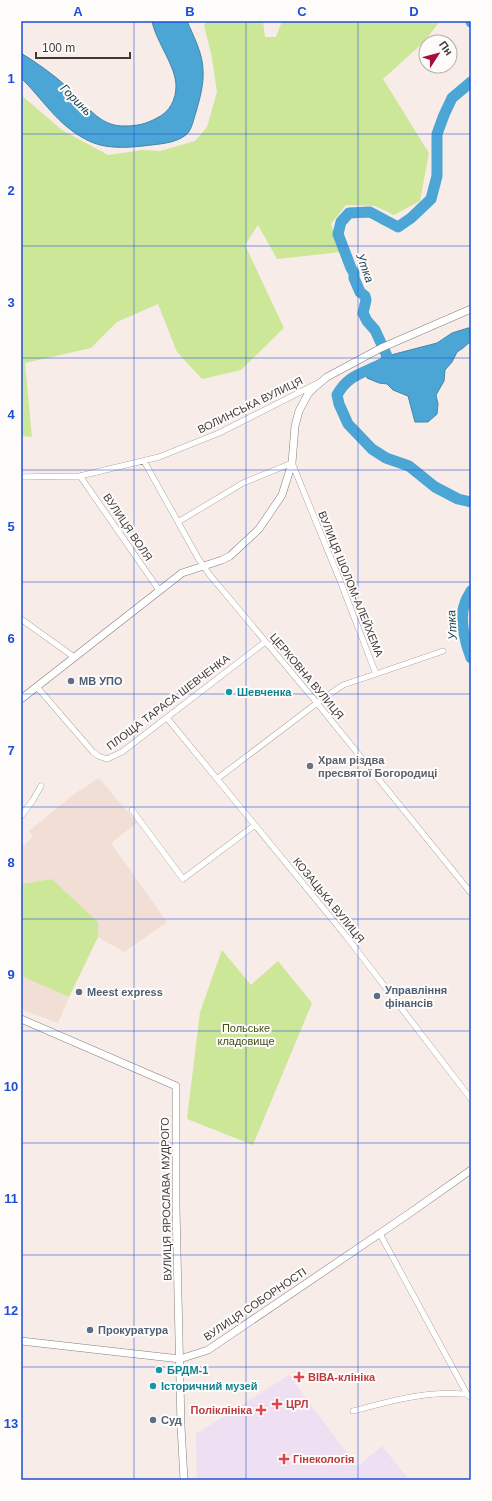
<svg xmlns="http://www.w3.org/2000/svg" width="492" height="1501" font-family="Arial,sans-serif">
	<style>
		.built { fill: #f1dfd6 }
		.medical { fill: #eedff2 }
		.green { fill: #cce797 }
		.water { fill: #4ba5d5; stroke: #4785a6 }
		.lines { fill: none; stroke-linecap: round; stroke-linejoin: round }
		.river { stroke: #4ba5d5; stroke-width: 11 }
		.minor-casing { stroke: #877e79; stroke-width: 6 }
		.tertiary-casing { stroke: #877e79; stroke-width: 8 }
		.secondary-casing { stroke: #877e79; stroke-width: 8 }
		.minor { stroke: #fff; stroke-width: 5.5 }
		.tertiary { stroke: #fff; stroke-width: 7 }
		.secondary { stroke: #fff; stroke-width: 7 }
		.grid { fill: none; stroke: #1d4ed8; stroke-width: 1; stroke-opacity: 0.55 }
		.service-dot { fill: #5c6f8a; stroke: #fefcfb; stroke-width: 1.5 }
		.culture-dot { fill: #0f9aa8; stroke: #fefcfb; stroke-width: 1.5 }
		.worship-dot { fill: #6b7280; stroke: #fefcfb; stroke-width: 1.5 }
		.health-dot { fill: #e0444e; stroke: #fefcfb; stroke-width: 1.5 }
		.labels { text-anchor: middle; stroke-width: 4; stroke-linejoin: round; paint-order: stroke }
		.street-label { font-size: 11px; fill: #3f3b39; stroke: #fefcfb }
		.service-label { font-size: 11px; font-weight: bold; fill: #4e5e75; stroke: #fefcfb; text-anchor: start }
		.culture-label { font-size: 11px; font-weight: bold; fill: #0d838f; stroke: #fefcfb; text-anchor: start }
		.worship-label { font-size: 11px; font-weight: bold; fill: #5b616d; stroke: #fefcfb; text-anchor: start }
		.park-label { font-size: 11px; fill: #415217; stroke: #fefcfb }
		.health-label { font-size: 11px; font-weight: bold; fill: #be3a42; stroke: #fefcfb; text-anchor: start }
		.water-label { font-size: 12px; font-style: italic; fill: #153c50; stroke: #fefcfb }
		.neatline { fill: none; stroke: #1d4ed8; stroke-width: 1.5 }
		.grid-label { font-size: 13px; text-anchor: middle; font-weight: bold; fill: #1d4ed8 }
	</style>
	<rect width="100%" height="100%" fill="#f7ece8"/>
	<path class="built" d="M99,778L137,823L111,843L167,922L124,952L98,937V922L52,879L21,884V848L33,837L29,831L74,794Z
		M21,976L69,997L58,1023L21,1009Z"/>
	<path class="medical" d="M289,1375L357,1467L382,1446L409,1480H197L196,1434Z"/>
	<path class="green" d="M207,21H263L265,37H276L282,21H440L425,41L383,79L429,153L420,201L394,215L375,206L346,205L331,224L341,252L277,259L258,225L245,245L284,328L241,370L202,379L177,352L158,304L117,322L91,348L25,363L32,437L21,436V95L62,130L108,155L143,150L160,151L195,141L207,127L217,92L212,58L204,25Z
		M52,879L98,922V937L69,997L21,976V884Z
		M222,950L251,985L278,961L312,1003L253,1145L187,1119L200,1012Z"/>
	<path class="water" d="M152,21H187C193,35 203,54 203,70C204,84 200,98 196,112C194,118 192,129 187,134C176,144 157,144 143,146C124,148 104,149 87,140C57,125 43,99 21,78V53C37,63 53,74 67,87C86,103 98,127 125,126C137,126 146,124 157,118C170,112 176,99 176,86C176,66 156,42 152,21Z
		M468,328H471V341L463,348L457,352L452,362L445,370L444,381L436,395L438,404L437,414L428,422H415L408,396L393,390L387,384L379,383L367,378L366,366L387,356L437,343L452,333Z"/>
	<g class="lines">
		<path class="river" d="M471,21V22
			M471,82L452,98L444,115L437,134V176L431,199L411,218L398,227L370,212L349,213L341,222L338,234L351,268L354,273V278L360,292L365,296L366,300L363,313L367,321L375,330L387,356L385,362C366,373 349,373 337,395L339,404L348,424L372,449L386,458L409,466L435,487L458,499L471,502
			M471,591C469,595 466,599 465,603C459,618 465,643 471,658"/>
		<defs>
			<path id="minor" d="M144,461L198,558L209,574L317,703L471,893
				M80,476L159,590
				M21,477L80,476L159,457L219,433L318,383
				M178,522L243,483L292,463L339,578L376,674L343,685L317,703L217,779
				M21,619L74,657
				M376,674L443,651
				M37,687L93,752L98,756L107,759L122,752L265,642
				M167,718L346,936L471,1099
				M132,810L183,879L255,825
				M21,816L33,800L41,786
				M380,1234L467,1394L471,1398
				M353,1411C380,1404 407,1396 435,1394C446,1393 456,1394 467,1394"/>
			<path id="tertiary" d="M21,1019L176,1086V1208L181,1426L184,1480"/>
			<path id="secondary" d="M21,699L182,573L222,560L230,556L259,529L282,495L292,463L295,426L299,411L308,394L315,387L327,377L381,348L471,309
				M21,1341L180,1359L208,1350L407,1215L471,1170"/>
		</defs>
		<use href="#minor" class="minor-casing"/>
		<use href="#tertiary" class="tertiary-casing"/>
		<use href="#secondary" class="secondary-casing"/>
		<use href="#minor" class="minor"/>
		<use href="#tertiary" class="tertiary"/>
		<use href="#secondary" class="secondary"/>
	</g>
	<path class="grid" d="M134,21V1480M246,21V1480M358,21V1480M21,134H471M21,246H471M21,358H471M21,470H471M21,582H471M21,694H471M21,807H471M21,919H471M21,1031H471M21,1143H471M21,1255H471M21,1367H471"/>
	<g class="service-dot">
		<circle cx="71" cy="681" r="4"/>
		<circle cx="79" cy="992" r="4"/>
		<circle cx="377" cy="996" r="4"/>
		<circle cx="90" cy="1330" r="4"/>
		<circle cx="153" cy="1420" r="4"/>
	</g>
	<g class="culture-dot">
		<circle cx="229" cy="692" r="4"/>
		<circle cx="159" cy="1370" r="4"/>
		<circle cx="153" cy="1386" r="4"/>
	</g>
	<circle class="worship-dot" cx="310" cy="766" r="4"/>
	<g class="health-dot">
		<path d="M297 1371h4v4h4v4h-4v4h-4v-4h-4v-4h4z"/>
		<path d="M275 1398h4v4h4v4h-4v4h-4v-4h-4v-4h4z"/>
		<path d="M259 1404h4v4h4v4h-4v4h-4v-4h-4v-4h4z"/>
		<path d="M282 1453h4v4h4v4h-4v4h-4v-4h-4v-4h4z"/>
	</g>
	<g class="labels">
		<g class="street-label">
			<text transform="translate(250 405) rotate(-26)" y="4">ВОЛИНСЬКА ВУЛИЦЯ</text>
			<text transform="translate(128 527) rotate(56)" y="4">ВУЛИЦЯ ВОЛЯ</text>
			<text transform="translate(351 584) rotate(68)" y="4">ВУЛИЦЯ ШОЛОМ-АЛЕЙХЕМА</text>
			<text transform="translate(307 676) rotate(50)" y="4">ЦЕРКОВНА ВУЛИЦЯ</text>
			<text transform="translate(168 702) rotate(-37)" y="4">ПЛОЩА ТАРАСА ШЕВЧЕНКА</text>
			<text transform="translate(329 900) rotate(51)" y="4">КОЗАЦЬКА ВУЛИЦЯ</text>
			<text transform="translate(166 1199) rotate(-91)" y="4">ВУЛИЦЯ ЯРОСЛАВА МУДРОГО</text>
			<text transform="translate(255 1304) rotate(-34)" y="4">ВУЛИЦЯ СОБОРНОСТІ</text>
		</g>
		<g class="service-label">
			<text x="79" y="685">МВ УПО</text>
			<text x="385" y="994">Управління<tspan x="385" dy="13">фінансів</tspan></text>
			<text x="87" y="996">Meest express</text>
			<text x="98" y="1334">Прокуратура</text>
			<text x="161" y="1424">Суд</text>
		</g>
		<g class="culture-label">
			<text x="237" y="696">Шевченка</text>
			<text x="167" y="1374">БРДМ-1</text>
			<text x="161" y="1390">Історичний музей</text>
		</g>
		<g class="worship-label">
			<text x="318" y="764">Храм різдва<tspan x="318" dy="13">пресвятої Богородиці</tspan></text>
		</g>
		<g class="park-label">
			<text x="246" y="1032">Польське<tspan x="246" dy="13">кладовище</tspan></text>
		</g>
		<g class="health-label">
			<text x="308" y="1381">ВІВА-клініка</text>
			<text x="286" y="1408">ЦРЛ</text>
			<text x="252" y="1414" text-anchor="end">Поліклініка</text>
			<text x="293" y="1463">Гінекологія</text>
		</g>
		<g class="water-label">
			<text transform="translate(76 100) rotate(45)" y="4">Горинь</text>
			<text transform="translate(365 268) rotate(70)" y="4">Утка</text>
			<text transform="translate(452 625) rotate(-93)" y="4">Утка</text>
		</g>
	</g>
	<rect width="492" height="1501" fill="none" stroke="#fefcfb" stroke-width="44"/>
	<g transform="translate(438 54) rotate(54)"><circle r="19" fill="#fefcfb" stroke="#b2afad"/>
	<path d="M0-3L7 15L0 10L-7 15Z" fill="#a70e3b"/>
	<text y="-6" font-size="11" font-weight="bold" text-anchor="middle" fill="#3f3b39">Пн</text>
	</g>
	<path d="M36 52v6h94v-6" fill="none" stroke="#3f3b39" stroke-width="2"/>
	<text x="42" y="52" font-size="12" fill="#3f3b39" stroke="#fefcfb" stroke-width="3" paint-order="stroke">100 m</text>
	<rect x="22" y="22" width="448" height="1457" class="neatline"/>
	<g class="grid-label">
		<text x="78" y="16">A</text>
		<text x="190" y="16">B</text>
		<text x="302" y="16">C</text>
		<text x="414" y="16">D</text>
		<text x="11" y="83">1</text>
		<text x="11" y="195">2</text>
		<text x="11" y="307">3</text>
		<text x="11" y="419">4</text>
		<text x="11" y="531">5</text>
		<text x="11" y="643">6</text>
		<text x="11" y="755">7</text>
		<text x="11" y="867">8</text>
		<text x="11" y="979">9</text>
		<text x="11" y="1091">10</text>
		<text x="11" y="1203">11</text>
		<text x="11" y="1315">12</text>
		<text x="11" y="1428">13</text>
	</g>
</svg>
